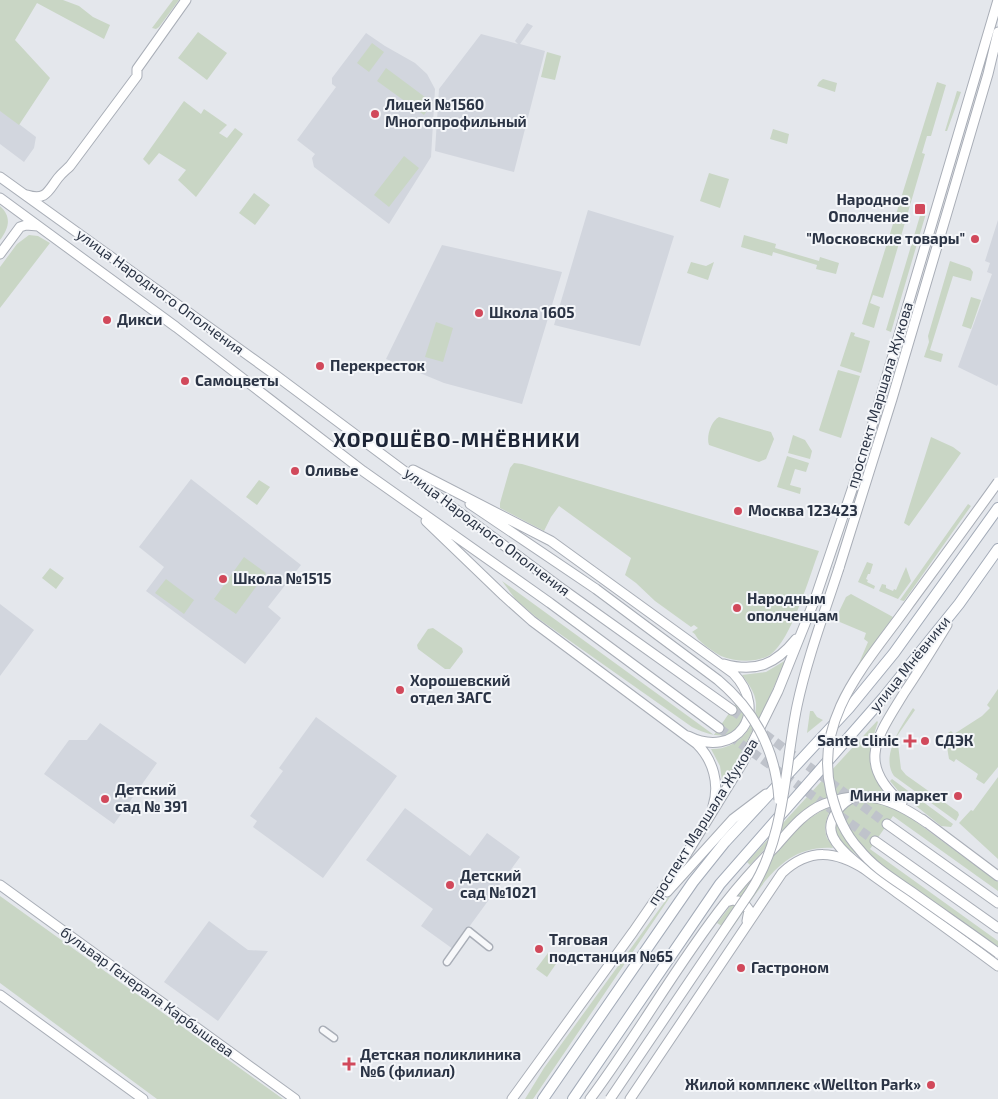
<svg xmlns="http://www.w3.org/2000/svg" width="998" height="1099" font-family="'Exo 2',sans-serif">
	<style>
		.built { fill: #d2d6de }
		.green { fill: #c9d6c5 }
		.lines { fill: none; stroke-linecap: round; stroke-linejoin: round }
		.secondary-tunnel { stroke: #bfc3cb; stroke-width: 9; stroke-dasharray: 9 4.5; stroke-linecap: butt }
		.street-casing { stroke: #a9aeb7; stroke-width: 9 }
		.secondary-casing { stroke: #a9aeb7; stroke-width: 11 }
		.primary-casing { stroke: #a3abb8; stroke-width: 12 }
		.street { stroke: #f7f8fa; stroke-width: 6 }
		.secondary { stroke: #fff; stroke-width: 9 }
		.primary { stroke: #fff; stroke-width: 10 }
		.secondary-bridge-casing { stroke: #a9aeb7; stroke-width: 11; stroke-linecap: butt }
		.secondary-bridge { stroke: #fff; stroke-width: 9 }
		.poi-dot { fill: #d1495b; stroke: #f4f6f9; stroke-width: 2 }
		.labels { text-anchor: middle; stroke-width: 4; stroke-linejoin: round; paint-order: stroke }
		.poi-label { font-size: 15px; font-weight: bold; fill: #2b3445; stroke: #f4f6f9; text-anchor: start }
		.street-label { font-size: 15px; fill: #2b3445; stroke: #f4f6f9 }
		.district-label { font-size: 20px; font-weight: bold; letter-spacing: 1px; fill: #1d2536; stroke: #f4f6f9 }
	</style>
	<rect width="100%" height="100%" fill="#e4e7ec"/>
	<path class="built" d="M527,23L533,26L520,44L545,51L514,172L435,151L439,89L481,34L518,44L515,41Z
		M366,33L385,46L415,63L427,74L435,89L431,157L389,224L314,167L312,158L315,154L297,140L336,87L332,84V78Z
		M0,54L44,86L19,124L36,137L34,148L24,162L0,144Z
		M588,210L674,236L640,346L554,325Z
		M998,220V384L997,386L958,367L992,274L987,272L990,263L985,261Z
		M442,245L562,272L522,404L444,383L386,359Z
		M191,479L301,565L268,607L281,618L245,664L146,591L164,567L139,547Z
		M0,604L34,630L0,676Z
		M316,717L397,776L323,878L253,827L257,821L250,816L283,771L279,768Z
		M100,723L157,763L114,824L44,774L69,740H87Z
		M405,808L470,856L487,833L520,857L453,949L421,926L433,909L366,860Z
		M209,921L248,950L268,951L218,1021L164,982Z"/>
	<path class="green" d="M0,0H63L79,6L93,17L110,25L104,39L37,3L15,40L50,78L19,125L0,111Z
		M173,0H179L159,27L156,29L152,28Z
		M198,32L227,53L207,80L178,58Z
		M372,43L384,52L369,72L357,63Z
		M547,52L561,56L555,80L541,77Z
		M386,68L433,103L424,115L377,81Z
		M823,79L837,83L835,92L817,86L819,82Z
		M937,82L946,85L931,136H927L922,153L925,154L883,298L873,295L870,303L880,307L874,328L862,324Z
		M957,91L961,92L947,131H945Z
		M184,101L201,114L204,109L227,125L219,133L227,138L235,128L243,134L196,197L178,180L186,170L159,153L149,165L143,159Z
		M773,129L789,134L787,144L770,139Z
		M404,156L419,168L389,207L374,195Z
		M709,173L729,179L720,208L700,201Z
		M254,193L270,205L255,225L239,213Z
		M0,206C12,217 9,228 0,240Z
		M922,209L927,210L891,332L886,330Z
		M29,235L38,236L50,243L0,308V267L17,244Z
		M744,235L776,244L775,248L819,261L820,257L839,263L836,274L816,269L817,265L773,252L772,256L741,247Z
		M950,261L970,268L973,272L971,281L953,276L930,350L943,354L941,362L924,357L929,342L928,336Z
		M691,262L706,266L714,262L708,280L687,273Z
		M971,297L981,300L971,329L962,326Z
		M436,322L453,328L443,362L425,357Z
		M851,332L855,333L854,336L870,341L861,373L840,366Z
		M838,370L860,376L841,438L820,431L819,430Z
		M719,417L771,432L774,439L766,459L759,462L709,445C706,437 711,421 719,417Z
		M793,435L805,440L812,451L810,459L788,453Z
		M931,437L953,447L961,453L909,526L904,523Z
		M787,456L809,463L806,472L795,469L790,485L801,488L800,494L777,487Z
		M514,463L522,464L819,551C809,577 792,639 770,655C757,663 735,662 721,656C714,652 705,646 699,640C696,637 696,634 692,632L698,628L694,625L691,627L655,601L636,583L625,575L631,558L559,506L551,517L544,531L500,508V503L510,468Z
		M259,480L270,487L257,505L246,497Z
		M968,504L971,506L904,601L900,600Z
		M244,557L266,573L236,614L214,599Z
		M867,562L873,564L870,574H868L866,579L868,580L867,582L875,586L874,589L858,582Z
		M906,567L911,581L898,599L879,591L882,584L886,585V588L893,591L894,589L896,590Z
		M50,568L64,578L56,589L42,578Z
		M166,579L194,600L184,614L155,593Z
		M502,581L714,735L741,696C749,710 744,731 727,735C716,737 701,732 692,727L536,617L516,600Z
		M851,594L893,617L857,668L868,642L864,639L866,633L835,620L846,597Z
		M433,628L462,648L463,652L450,669H445L418,649L417,645L428,629Z
		M786,660L763,711L723,787L720,766L711,749C736,750 757,728 756,703C755,692 748,683 742,675L766,672Z
		M998,689V767L984,784L976,779L978,774L956,759L954,762L949,759L945,735L951,731L954,734L982,716L990,708L987,705Z
		M913,708L915,710L897,736L901,769L906,775L958,812L959,815L956,821L894,776C880,756 902,725 913,708Z
		M810,711H813L817,717L823,720L807,733Z
		M877,721L878,722C871,742 867,759 877,780C879,785 882,789 884,794C813,787 795,818 750,865L747,862Z
		M998,777V859L959,823L971,810L973,811Z
		M892,779L953,824L951,827L941,826L900,793L890,781Z
		M854,801L881,803L904,813L998,882V891L893,816L870,849L998,941V947L952,915L946,922L841,843C829,822 835,814 854,801Z
		M832,806C827,816 823,828 827,838C829,841 832,845 833,848C779,844 758,893 730,931L717,923C744,889 791,821 832,806Z
		M671,893L672,894L533,1099H525L544,1068Z
		M0,896L283,1099H157L0,983Z
		M548,953L558,961L547,977L536,969Z"/>
	<g class="lines">
		<path class="secondary-tunnel" d="M732,710L887,824
			M719,728L875,841"/>
		<defs>
			<path id="street" d="M447,962L469,931L489,947
				M323,1030L334,1038"/>
			<path id="secondary" d="M0,177L274,374L561,588L732,710
				M27,195C46,201 48,191 58,178C62,173 66,170 70,166L137,76V69L186,0
				M0,198L176,327L363,471L550,603L719,728
				M0,254L20,227L26,225L38,226
				M413,470L551,541L733,673C771,712 736,760 688,736
				M470,504L596,589
				M426,521L504,596L532,621L697,744C713,760 720,784 713,806
				M839,568L892,399L988,74L998,32
				M724,664C756,673 776,664 796,639
				M850,799C837,807 826,823 833,837C842,856 879,879 896,892C930,916 964,941 998,966
				M902,803C855,763 878,736 904,693C919,671 933,648 947,625
				M922,819L998,876
				M887,824L998,903
				M875,841L998,928
				M0,885L295,1099
				M667,892L733,819L766,794
				M726,902L733,900L743,902L749,910L747,921
				M0,995L143,1099
				M512,1099L633,932L684,858L743,762L778,691L815,599L861,463L998,0
				M590,1099C638,1035 676,965 726,902C741,883 758,864 776,846C790,830 804,812 824,804C865,788 893,799 927,823
				M630,1099L782,873C810,847 836,851 866,870"/>
			<path id="primary" d="M543,1099L693,882L725,842L849,708L894,653L998,508
				M573,1099L720,884L884,697L959,604L998,549"/>
		</defs>
		<use href="#street" class="street-casing"/>
		<use href="#secondary" class="secondary-casing"/>
		<use href="#primary" class="primary-casing"/>
		<use href="#street" class="street"/>
		<use href="#secondary" class="secondary"/>
		<use href="#primary" class="primary"/>
		<defs>
			<path id="secondary-bridge" d="M998,482C968,524 937,566 907,607C867,663 813,718 831,792C836,813 844,833 859,849C873,867 893,879 912,892C940,912 969,932 998,953
				M596,589L718,680C755,711 776,751 779,800
				M610,1099L750,892C786,837 784,769 797,706C807,659 824,614 839,568"/>
		</defs>
		<use href="#secondary-bridge" class="secondary-bridge-casing"/>
		<use href="#secondary-bridge" class="secondary-bridge"/>
	</g>
	<g class="poi-dot">
		<circle cx="375" cy="114" r="5"/>
		<rect x="914" y="203" width="12" height="12" rx="2.5"/>
		<circle cx="975" cy="239" r="5"/>
		<circle cx="479" cy="313" r="5"/>
		<circle cx="107" cy="320" r="5"/>
		<circle cx="320" cy="366" r="5"/>
		<circle cx="185" cy="381" r="5"/>
		<circle cx="295" cy="471" r="5"/>
		<circle cx="738" cy="511" r="5"/>
		<circle cx="223" cy="579" r="5"/>
		<circle cx="737" cy="608" r="5"/>
		<circle cx="400" cy="690" r="5"/>
		<path d="M907.5 733.5h5v5h5v5h-5v5h-5v-5h-5v-5h5z"/>
		<circle cx="925" cy="741" r="5"/>
		<circle cx="958" cy="796" r="5"/>
		<circle cx="105" cy="799" r="5"/>
		<circle cx="450" cy="885" r="5"/>
		<circle cx="539" cy="949" r="5"/>
		<circle cx="741" cy="968" r="5"/>
		<path d="M346.5 1056.5h5v5h5v5h-5v5h-5v-5h-5v-5h5z"/>
		<circle cx="931" cy="1085" r="5"/>
	</g>
	<g class="labels">
		<g class="poi-label">
			<text x="385" y="110">Лицей №1560<tspan x="385" dy="17">Многопрофильный</tspan></text>
			<text x="909" y="205" text-anchor="end">Народное<tspan x="909" dy="17">Ополчение</tspan></text>
			<text x="965" y="244" text-anchor="end">"Московские товары"</text>
			<text x="489" y="318">Школа 1605</text>
			<text x="117" y="325">Дикси</text>
			<text x="330" y="371">Перекресток</text>
			<text x="195" y="386">Самоцветы</text>
			<text x="305" y="476">Оливье</text>
			<text x="748" y="516">Москва 123423</text>
			<text x="233" y="584">Школа №1515</text>
			<text x="747" y="604">Народным<tspan x="747" dy="17">ополченцам</tspan></text>
			<text x="410" y="686">Хорошевский<tspan x="410" dy="17">отдел ЗАГС</tspan></text>
			<text x="899" y="746" text-anchor="end">Sante clinic</text>
			<text x="935" y="746">СДЭК</text>
			<text x="115" y="795">Детский<tspan x="115" dy="17">сад № 391</tspan></text>
			<text x="948" y="801" text-anchor="end">Мини маркет</text>
			<text x="460" y="881">Детский<tspan x="460" dy="17">сад №1021</tspan></text>
			<text x="549" y="945">Тяговая<tspan x="549" dy="17">подстанция №65</tspan></text>
			<text x="751" y="973">Гастроном</text>
			<text x="360" y="1060">Детская поликлиника<tspan x="360" dy="17">№6 (филиал)</tspan></text>
			<text x="921" y="1090" text-anchor="end">Жилой комплекс «Wellton Park»</text>
		</g>
		<g class="street-label">
			<text transform="translate(160 292) rotate(36)" y="5">улица Народного Ополчения</text>
			<text transform="translate(880 395) rotate(-73)" y="5">проспект Маршала Жукова</text>
			<text transform="translate(487 532) rotate(37)" y="5">улица Народного Ополчения</text>
			<text transform="translate(910 664) rotate(-51)" y="5">улица Мнёвники</text>
			<text transform="translate(703 822) rotate(-58)" y="5">проспект Маршала Жукова</text>
			<text transform="translate(147 992) rotate(36)" y="5">бульвар Генерала Карбышева</text>
		</g>
		<g class="district-label">
			<text x="457" y="447">ХОРОШЁВО-МНЁВНИКИ</text>
		</g>
	</g>
</svg>
